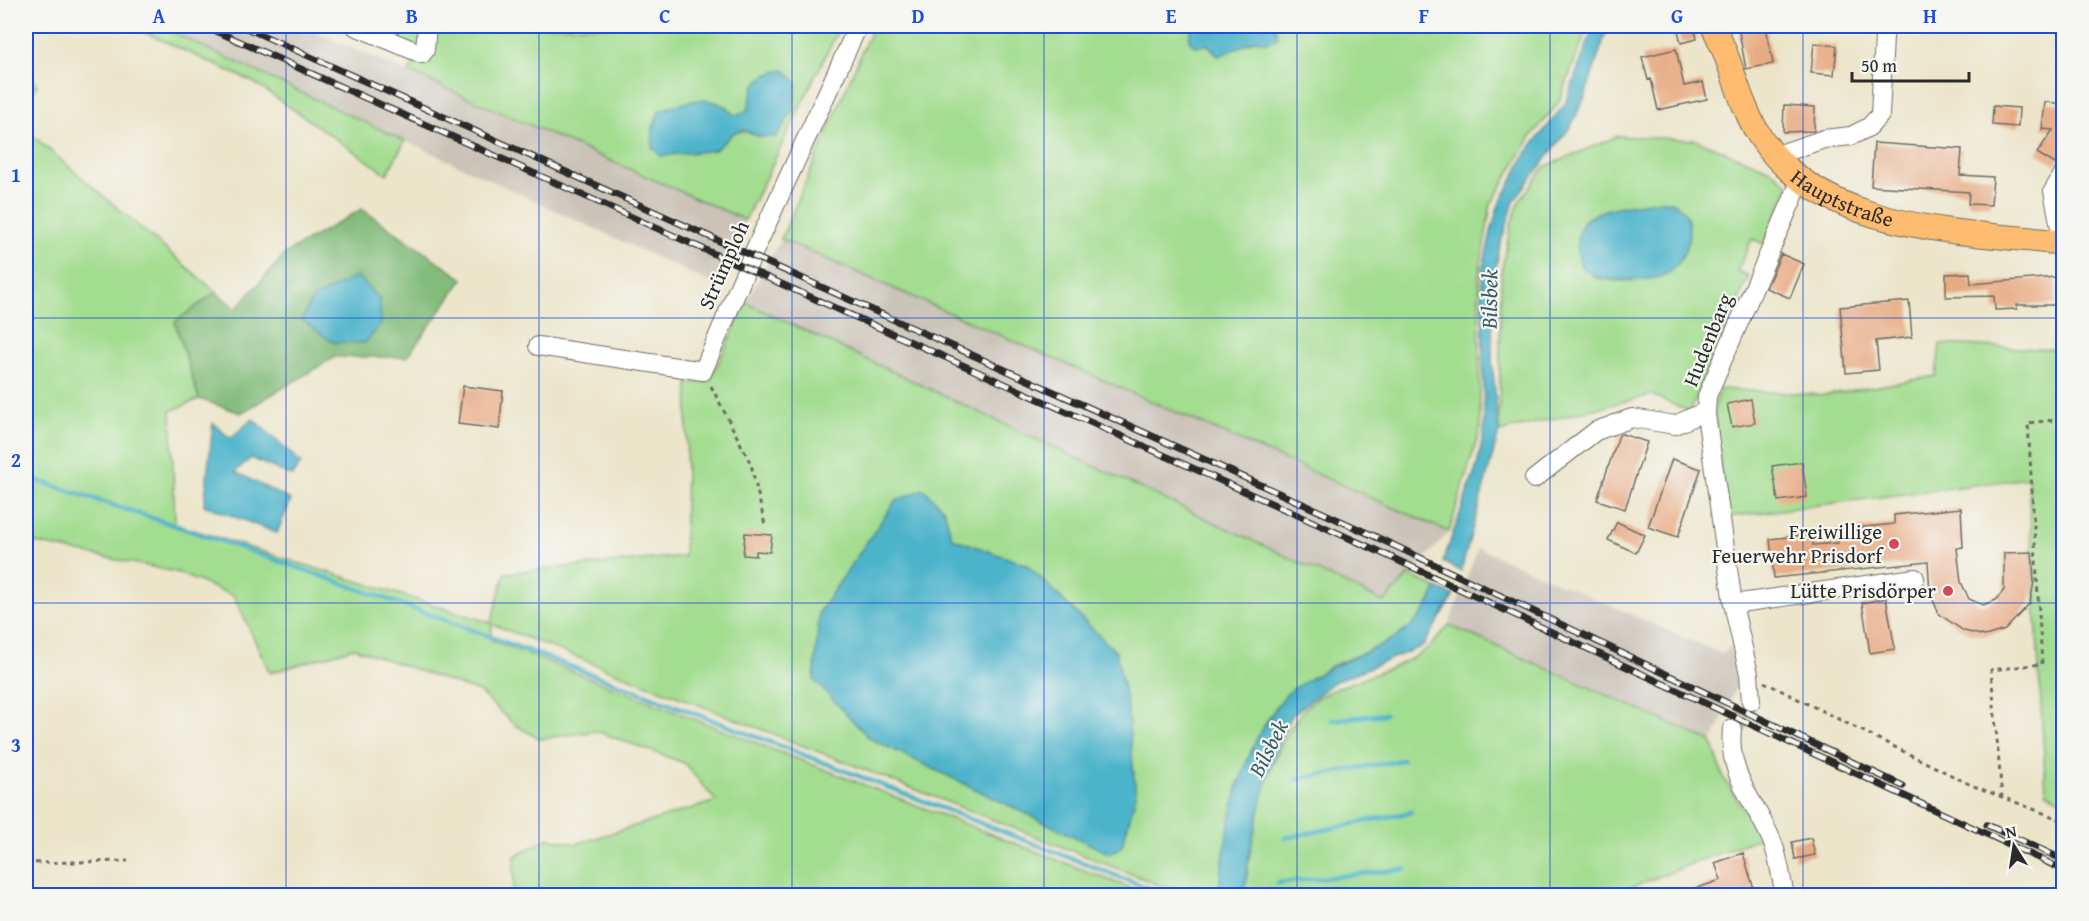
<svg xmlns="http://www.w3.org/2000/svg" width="2089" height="921" font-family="'Gentium Book Plus',serif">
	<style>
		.industrial { fill: #cbc3b8 }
		.green { fill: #a3dd90; stroke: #67845e; stroke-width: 1.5; fill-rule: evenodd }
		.forest { fill: #82bc7a; stroke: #567452; stroke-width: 1.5 }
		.water { fill: #4bb3ca; stroke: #3b6f7a; stroke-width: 1.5 }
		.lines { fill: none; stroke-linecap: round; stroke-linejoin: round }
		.stream { stroke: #4bb3ca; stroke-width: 4.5 }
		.building { fill: #e8ac85 }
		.minor-tunnel { stroke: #c5c0aa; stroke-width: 18; stroke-dasharray: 18 9; stroke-linecap: butt }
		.minor-casing { stroke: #6f6c63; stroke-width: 20 }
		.major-casing { stroke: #6f6c63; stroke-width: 26 }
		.path { stroke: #6f6c63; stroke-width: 3; stroke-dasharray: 4.5 4.5; stroke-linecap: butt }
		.minor { stroke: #fff; stroke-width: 18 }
		.major { stroke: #fdbc6f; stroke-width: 24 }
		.rail-casing { stroke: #2b2b2b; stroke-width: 7 }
		.rail { stroke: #f6f6f2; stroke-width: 4.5; stroke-dasharray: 14; stroke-linecap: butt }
		.grid { fill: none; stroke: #1d4ed8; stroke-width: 1.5; stroke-opacity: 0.55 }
		.poi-dot { fill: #d1495b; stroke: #f6f6f2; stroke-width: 2 }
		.labels { text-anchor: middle; stroke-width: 4.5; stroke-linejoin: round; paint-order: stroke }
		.street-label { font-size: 21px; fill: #2b2b2b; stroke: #f6f6f2 }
		.poi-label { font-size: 21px; fill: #2b2b2b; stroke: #f6f6f2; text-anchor: end }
		.water-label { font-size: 22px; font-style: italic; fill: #365b63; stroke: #f6f6f2 }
		.neatline { fill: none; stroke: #1d4ed8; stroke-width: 2 }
		.grid-label { font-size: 20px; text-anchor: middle; font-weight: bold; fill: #1d4ed8 }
	</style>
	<rect width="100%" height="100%" fill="#f6f6f2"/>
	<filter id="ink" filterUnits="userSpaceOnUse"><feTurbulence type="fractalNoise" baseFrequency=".0167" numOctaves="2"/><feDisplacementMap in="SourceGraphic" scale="12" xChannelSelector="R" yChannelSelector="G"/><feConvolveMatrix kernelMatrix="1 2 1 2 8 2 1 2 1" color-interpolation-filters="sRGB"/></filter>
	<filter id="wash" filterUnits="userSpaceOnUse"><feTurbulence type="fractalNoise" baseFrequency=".008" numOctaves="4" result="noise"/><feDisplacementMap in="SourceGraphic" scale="24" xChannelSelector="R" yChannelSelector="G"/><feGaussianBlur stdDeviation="1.35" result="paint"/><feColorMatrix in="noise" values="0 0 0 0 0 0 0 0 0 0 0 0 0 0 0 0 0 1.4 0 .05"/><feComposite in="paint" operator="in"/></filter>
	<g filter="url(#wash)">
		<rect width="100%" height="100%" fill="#ece5ca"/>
		<path class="industrial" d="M159,26H302L745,220L724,289Z
			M781,239L1449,532L1385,602L746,303Z
			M1478,548L1722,654L1732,645L1737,685L1712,742L1449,625Z"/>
		<path class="green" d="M131,26H159L405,141L387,174L253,82Z
			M334,26H840L745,220L409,72L415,62ZM754,85L760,137C737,127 731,131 715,150L653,129L659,111L675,105L727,106L735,117L748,110Z
			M873,26H1588L1559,102L1530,138L1491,204L1479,274L1480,430L1449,532L781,239Z
			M26,69L37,85L26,104Z
			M26,130L216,292L175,322L199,399L171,411L175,524L491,623L505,573L684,556L688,383H709L746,303L1384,602L1409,575L1436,588L1432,601L1411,628L1386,644L1328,667L1238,782L1218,896L1185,895L492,624L491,640L1148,895H513L515,856L549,838L576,844L716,801L684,763L596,731L540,739L515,725L479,692L354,648L270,673L234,596L176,572L26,541ZM944,510L952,538L1027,565L1122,846L1110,853L869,738L819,612L858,559Z
			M1618,136L1696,140L1771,170L1789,185L1764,244L1752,239L1737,271L1749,276L1690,412L1652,395L1499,432L1501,273L1511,225L1520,200L1544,167ZM1661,200L1688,222C1692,280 1640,286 1594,278L1583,221C1606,204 1634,206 1661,200Z
			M1940,344L2063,350V802L2046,792L2028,478L1727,517L1714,409L1719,389L1826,395L1936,376Z
			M1449,625L1712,742L1724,779L1762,837L1611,895L1244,896C1251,838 1269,719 1328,692C1357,678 1408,667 1431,645C1438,639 1443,631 1449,625Z"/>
		<path class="forest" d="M362,209L463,279L407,357H335L241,413L199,399L175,322L216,292L236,309L286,253Z"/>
		<path class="water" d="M1192,26H1275L1278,38L1267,42L1255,40L1219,56L1208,45L1194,46L1189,40Z
			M1594,26H1608L1585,97L1571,126L1515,199L1500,245L1493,282L1492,361L1499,432L1461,571L1443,562L1477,465L1484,432L1482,273L1491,232L1498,207L1527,152L1565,104Z
			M785,70L797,83L793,110L776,137H760L744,130L735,132L715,150L661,156L652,147L653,129L659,111C687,101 714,90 735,116L748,110C754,84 756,74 785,70Z
			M1661,200C1666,201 1673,202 1678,205C1699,221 1687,261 1668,273C1656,281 1641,279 1627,280C1606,280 1598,281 1581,266C1562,203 1618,209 1661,200Z
			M357,276L380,300L381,324L365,343L333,342L302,320L312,299Z
			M253,419L301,463L292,476L251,458L235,472L291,500L277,533L204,505L213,423L230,438Z
			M924,489L944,510L952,538L1027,565L1116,652L1127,704L1136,796L1122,846L1110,854L869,738L814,680L819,612L895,501Z
			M1436,588L1454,595L1423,646L1334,682L1290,717L1268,773L1249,856L1244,895H1218C1227,825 1238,751 1285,696C1291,689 1301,685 1308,680C1353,651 1417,646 1436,588Z"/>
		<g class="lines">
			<path class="stream" d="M26,477C413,599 790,750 1169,896
				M1332,720L1385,714
				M1297,779L1403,760
				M1285,838L1411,812
				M1277,883L1406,869"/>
		</g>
		<g id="blocks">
			<path class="building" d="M1677,26H1694L1697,39L1681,43Z
				M1747,26H1766L1773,64L1746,69L1738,27Z
				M1814,43L1837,46L1834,75L1811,73Z
				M1676,49L1684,86L1703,82L1707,99L1658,110L1651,79L1648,80L1642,57Z
				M2045,102L2064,104L2061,143L2064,151L2055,164L2037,153L2053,130L2042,129Z
				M1784,105L1815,107L1814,131L1783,132Z
				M1993,106L2019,108L2018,127L1992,125Z
				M1874,143L1962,149L1960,175L1993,177L1991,205L1968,204L1969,192L1871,186Z
				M1781,254L1804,264L1790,298L1766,288Z
				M1970,273L1971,284L2056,277V305H2017V309L1995,310L1994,296L1946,297V274Z
				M1909,301L1912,337L1876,341L1879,370L1846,373L1840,307Z
				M463,386L503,391L499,429L458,424Z
				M1751,399L1755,423L1732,427L1727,404Z
				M1622,434L1647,442L1625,509L1597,500L1619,435Z
				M1672,459L1701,469L1678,537L1648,527Z
				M1802,462L1807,497L1778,501L1772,466Z
				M1961,508L1963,547L1957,548L1961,582L1969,599L1983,605L1996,600L2004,590V553L2032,552L2034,582L2030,603L2005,630L1985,636L1964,631L1939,614L1930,593L1928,562L1774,578L1770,539L1812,534L1813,545L1838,543L1836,530L1894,524V515Z
				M1617,522L1645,535L1636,553L1608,540Z
				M745,533L772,535L770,552L756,551V556L743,555Z
				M1886,598L1895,649L1870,653L1862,603Z
				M1811,838L1815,855L1795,859L1792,842Z
				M1743,853L1756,896H1682V893L1721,880L1715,863Z"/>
		</g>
	</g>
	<g filter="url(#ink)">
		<use href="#blocks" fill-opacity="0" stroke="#6f6c63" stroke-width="1.5"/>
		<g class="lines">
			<path class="minor-tunnel" d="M1732,729L1751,701"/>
			<defs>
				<path id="minor" d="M355,26L422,54L425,50L427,26
					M1774,156L1824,139L1851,136L1869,127L1880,115L1884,37
					M2063,243L2053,191L2064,173
					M538,346L703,371L752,256L858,26
					M1534,479L1596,431L1632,418L1675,425L1706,411
					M1733,604L1915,578
					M1751,701L1749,674L1733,604L1706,414L1707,396L1800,182
					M1732,729C1727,776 1756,802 1772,841C1779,858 1781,878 1785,896"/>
				<g id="major">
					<path id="s1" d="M1713,26C1732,61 1738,101 1759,135C1821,232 1961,231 2064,243"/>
				</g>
			</defs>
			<use href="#minor" class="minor-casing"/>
			<use href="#major" class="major-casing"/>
			<path class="path" d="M711,386L751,464L765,525
				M1764,682L1971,785L2064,821
				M2002,798L1991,670L2042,664L2028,423L2064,419
				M26,863L128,861"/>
			<use href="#minor" class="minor"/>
			<use href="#major" class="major"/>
			<defs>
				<path id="rail" d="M205,26L1369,547L2064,870
					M242,26L1374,536L1903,786
					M1987,825L2064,860"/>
			</defs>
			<use href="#rail" class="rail-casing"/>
			<use href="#rail" class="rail"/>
		</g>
	</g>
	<path class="grid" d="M286,26V896M539,26V896M792,26V896M1044,26V896M1297,26V896M1550,26V896M1803,26V896M26,318H2064M26,603H2064"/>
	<g class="poi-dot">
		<circle cx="1894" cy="544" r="6"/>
		<circle cx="1948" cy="591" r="6"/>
	</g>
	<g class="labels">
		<g class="street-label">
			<text dy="7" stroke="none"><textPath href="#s1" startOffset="226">Hauptstraße</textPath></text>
			<text transform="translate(724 265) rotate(-66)" y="7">Strümploh</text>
			<text transform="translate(1708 340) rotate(-68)" y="7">Hudenbarg</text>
		</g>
		<g class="poi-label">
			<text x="1882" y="539">Freiwillige<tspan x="1882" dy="24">Feuerwehr Prisdorf</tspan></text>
			<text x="1936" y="598">Lütte Prisdörper</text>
		</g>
		<g class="water-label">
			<text transform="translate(1489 299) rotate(-89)" y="8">Bilsbek</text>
			<text transform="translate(1268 748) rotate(-63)" y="8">Bilsbek</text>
		</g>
	</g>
	<rect width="2089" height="921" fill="none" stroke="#f6f6f2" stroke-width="66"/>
	<g transform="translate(2014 846) rotate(348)" stroke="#f6f6f2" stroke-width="4.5" paint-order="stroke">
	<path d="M0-4.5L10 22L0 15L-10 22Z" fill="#2b2b2b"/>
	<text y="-9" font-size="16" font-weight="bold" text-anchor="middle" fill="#2b2b2b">N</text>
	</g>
	<path d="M1852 72v9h117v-9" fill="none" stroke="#2b2b2b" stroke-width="3"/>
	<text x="1861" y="72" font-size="18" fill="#2b2b2b" stroke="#f6f6f2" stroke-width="4.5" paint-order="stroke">50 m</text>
	<rect x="33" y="33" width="2023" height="855" class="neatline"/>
	<g class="grid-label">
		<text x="159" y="23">A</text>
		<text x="412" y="23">B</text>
		<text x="665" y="23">C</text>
		<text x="918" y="23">D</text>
		<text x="1171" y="23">E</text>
		<text x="1424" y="23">F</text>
		<text x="1677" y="23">G</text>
		<text x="1930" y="23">H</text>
		<text x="16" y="182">1</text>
		<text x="16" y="467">2</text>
		<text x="16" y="752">3</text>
	</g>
</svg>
